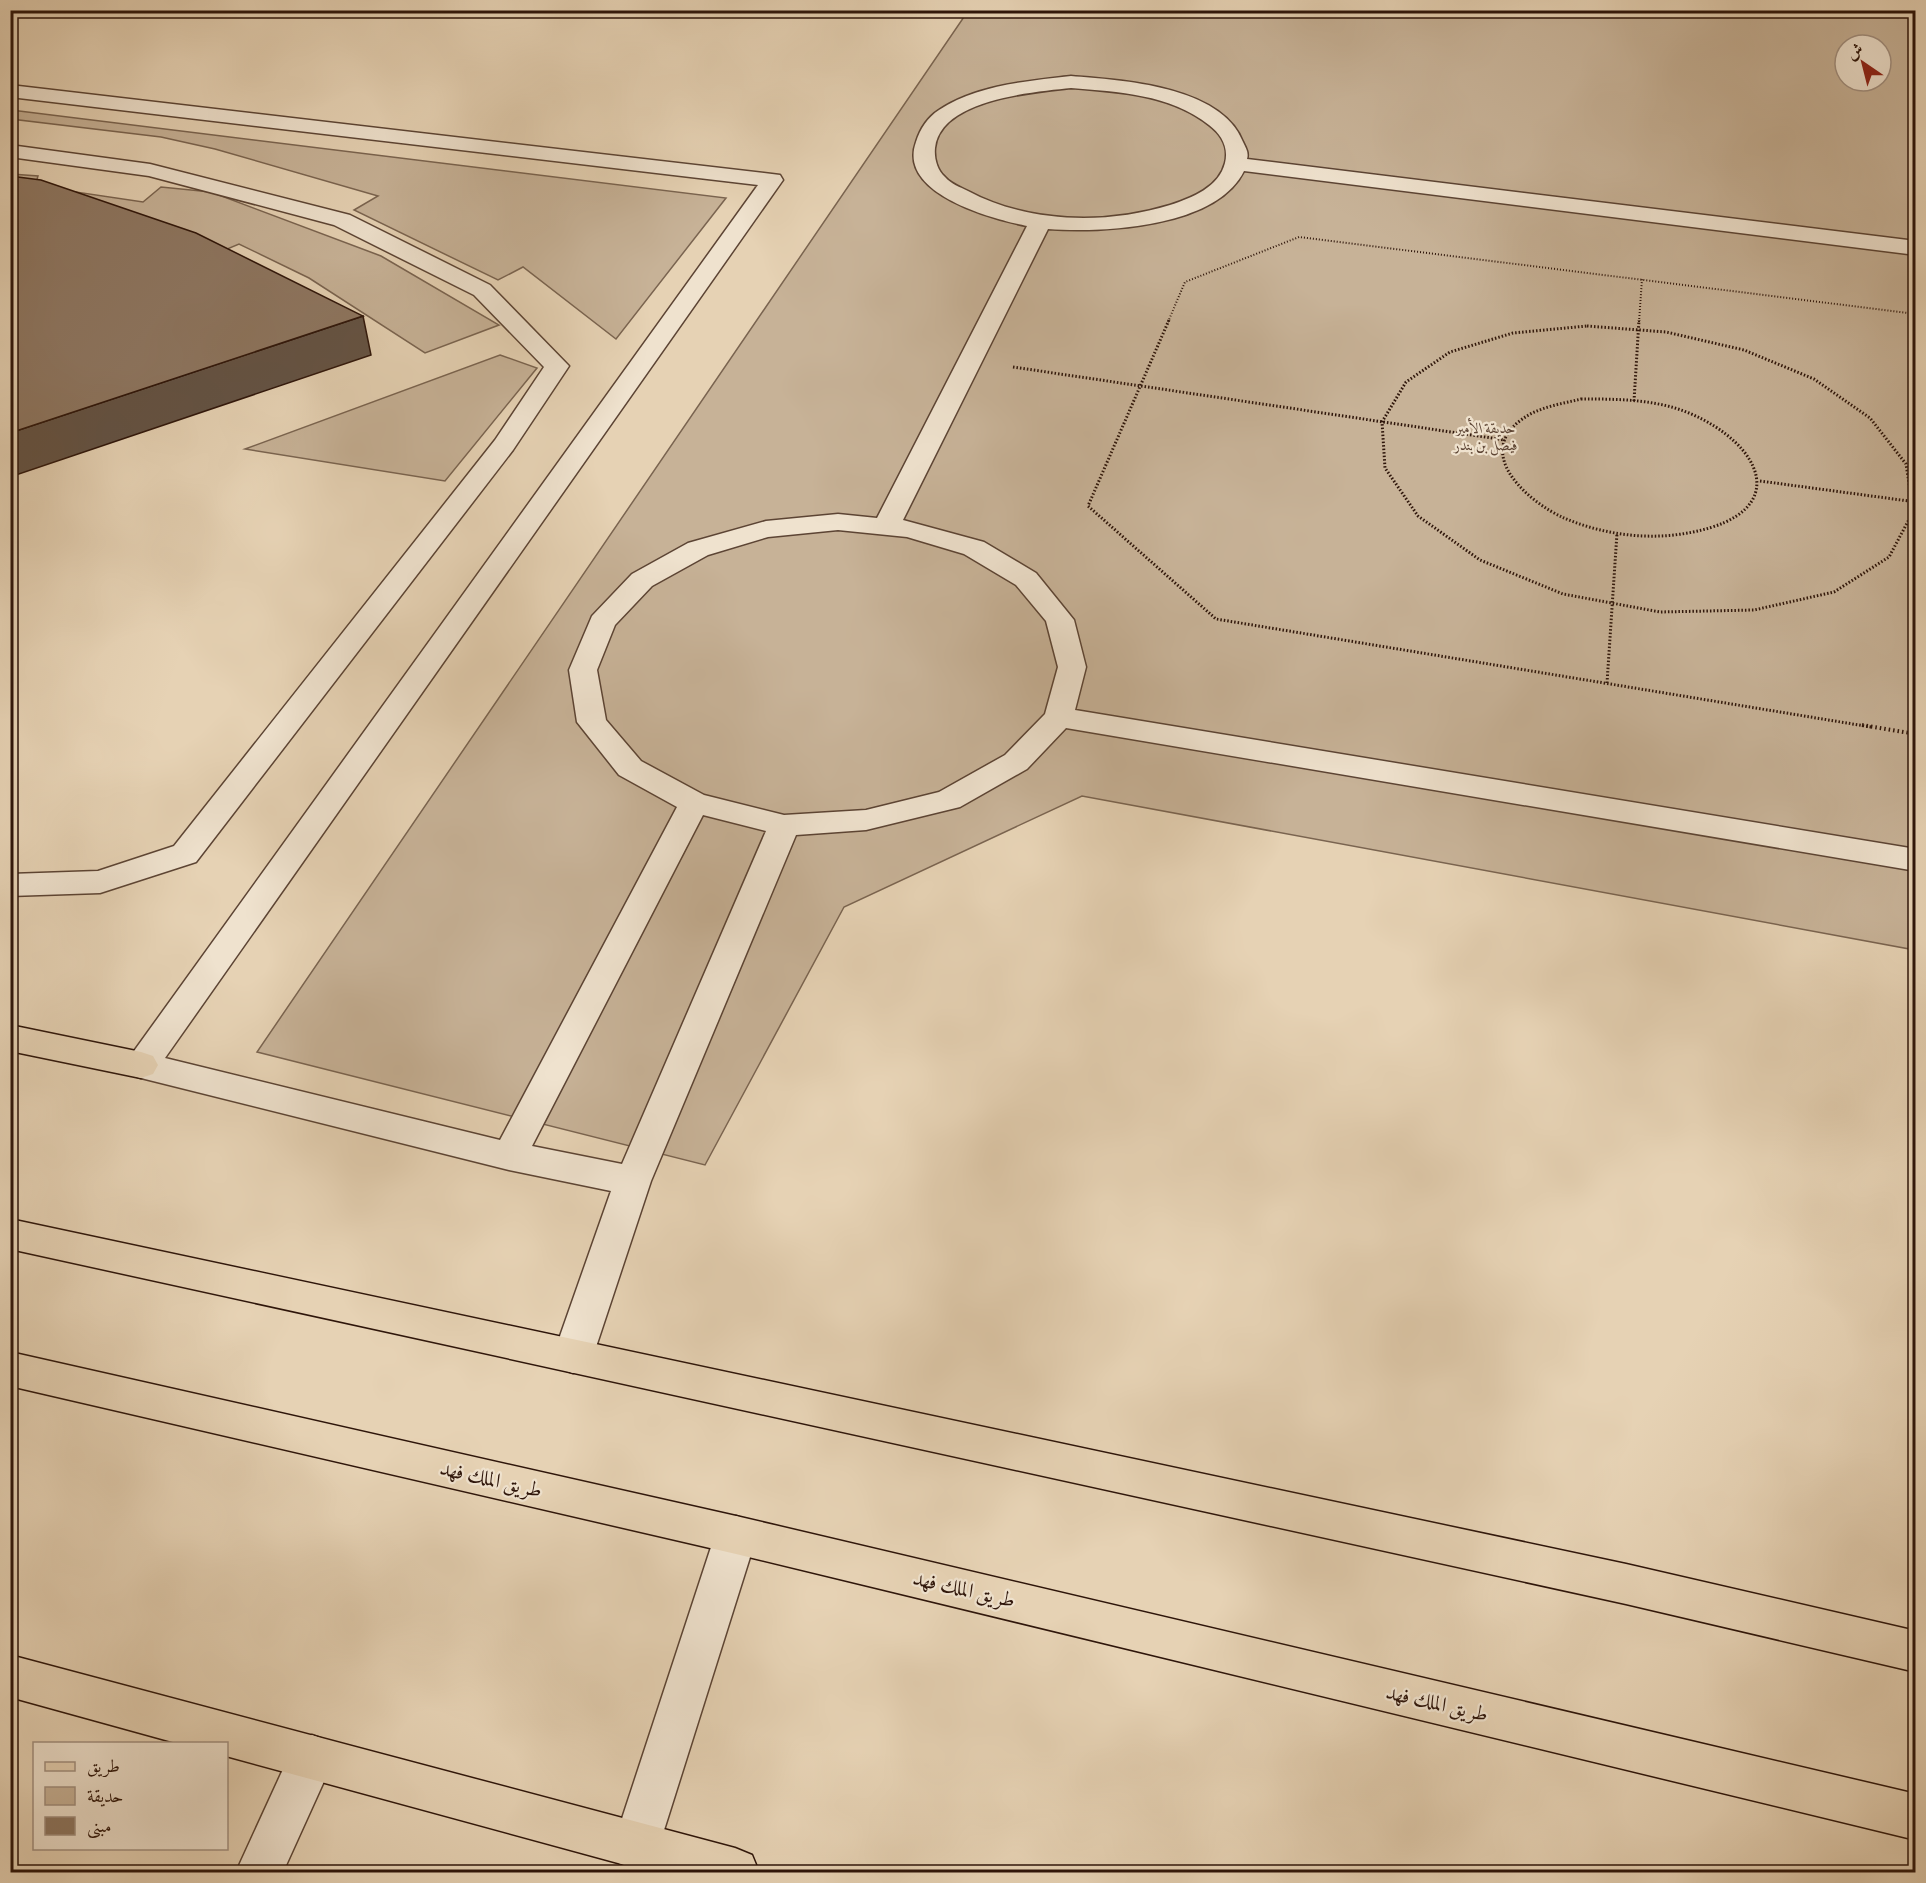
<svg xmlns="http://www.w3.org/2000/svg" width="1926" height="1883" font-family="Alegreya,Amiri,serif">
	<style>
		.green { fill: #c7b297; stroke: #7a6450; stroke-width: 1.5; fill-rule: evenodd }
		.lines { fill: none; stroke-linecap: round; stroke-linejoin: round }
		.minor-casing { stroke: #5c4434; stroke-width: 3 }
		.major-casing { stroke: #2e150a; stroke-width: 3 }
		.path-far2 { stroke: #2e150a; stroke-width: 2; stroke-dasharray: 1 2; stroke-linecap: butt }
		.path-far1 { stroke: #2e150a; stroke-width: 3; stroke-dasharray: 1.5 2; stroke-linecap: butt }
		.path { stroke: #2e150a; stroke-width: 4; stroke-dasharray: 1.5 3; stroke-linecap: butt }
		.minor { fill: #efe2ce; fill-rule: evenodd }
		.major { fill: #e6d2b4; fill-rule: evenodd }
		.shaded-wall { fill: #635345; stroke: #2e150a; stroke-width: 1.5 }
		.building { fill: #8e7762; stroke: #2e150a; stroke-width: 1.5 }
		.labels { text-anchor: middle; stroke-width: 4.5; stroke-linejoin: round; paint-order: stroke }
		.far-park-label { font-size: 15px; font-style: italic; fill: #5c4434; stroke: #efe2ce }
		.near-street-label { font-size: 21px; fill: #2e150a; stroke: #efe2ce }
	</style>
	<rect width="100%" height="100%" fill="#e6d2b4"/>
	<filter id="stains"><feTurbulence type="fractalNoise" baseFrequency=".00333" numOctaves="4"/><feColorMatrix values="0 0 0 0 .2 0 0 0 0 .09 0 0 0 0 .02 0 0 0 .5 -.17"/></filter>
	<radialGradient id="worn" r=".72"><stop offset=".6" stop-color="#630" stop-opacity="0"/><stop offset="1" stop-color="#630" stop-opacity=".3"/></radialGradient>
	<path class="green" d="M968,11H1915V950L1082,796L844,907L705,1165L257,1052ZM1845,45H1881V81H1845Z
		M11,110L726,198L616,339L523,267L498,280L354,210L378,196L215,149L161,137L11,119Z
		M11,174L38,176L35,186L143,202L161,187L211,192L381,256L499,325L425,353L309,278L239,244L208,257L11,209Z
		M500,355L537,368L445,481L245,449Z"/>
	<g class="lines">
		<defs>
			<path id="minor" d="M1071,76C1122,80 1222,86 1243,142C1246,148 1249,153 1247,159L1916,241V255L1244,171C1216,228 1102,233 1048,229L903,520L984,542L1036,573L1074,620L1086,667L1075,710L1916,849V871L1066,728L1027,769L960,807L866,830L796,835L651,1181L593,1356L587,1368L573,1373L559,1368L553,1356L611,1191L509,1170L141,1078L129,1074L124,1065L758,185L10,97V85L772,174L780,175L783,180L165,1058L500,1140L677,807L619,775L577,722L569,670L592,616L632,574L688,543L766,521L838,514L877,518L1027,226C993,219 897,194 916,142C920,129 928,117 939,110C976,85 1028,81 1071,76ZM1071,88C1118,92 1170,94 1209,125C1221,134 1229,147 1225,163C1219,187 1192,198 1170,205C1105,225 1028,223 968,191C960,187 951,184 945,177C937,170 934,158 935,148C940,99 1034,92 1071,88ZM838,530L907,537L964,554L1016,585L1046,621L1058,667L1045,714L1005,755L939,792L866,810L784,815L704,795L641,761L606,720L597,670L615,625L652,586L708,555L768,537ZM703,815L766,831L622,1164L532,1146Z
				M10,145L150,164L350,215L490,285L569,366L513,450L196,862L100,893L10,896V874L98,871L174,846L495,440L544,367L474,295L334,225L149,176L10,157Z
				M736,1516L751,1522L757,1535L659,1846L653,1863L636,1869L619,1863L613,1846L715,1535L721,1522Z
				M312,1735L328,1741L335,1757L283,1872H236L296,1741Z"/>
			<path id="major" d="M10,1025L141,1052L153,1056L158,1065L153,1074L141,1078L10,1051Z
				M10,1219L1626,1564L1916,1631V1672L1626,1604L10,1249Z
				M10,1352L736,1516L1916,1794V1840L736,1554L10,1386Z
				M10,1655L735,1848L752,1855L759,1872H651L226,1756V1744H180L10,1697Z"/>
		</defs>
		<use href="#minor" class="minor-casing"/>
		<use href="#major" class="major-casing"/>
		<path class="path-far2" d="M1168,322L1185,282L1299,237L1916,314
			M1639,322L1642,279"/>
		<path class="path-far1" d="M1169,320L1088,506L1216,619L1871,727
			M1587,326L1666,332L1744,350L1814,379L1870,418L1906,464L1912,502L1913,512L1889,557L1834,592L1754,610L1660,612L1563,594L1480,560L1418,516L1385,468L1382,422L1406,382L1450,352L1513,333Z
			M1013,367L1505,440
			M1581,399C1617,399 1655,399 1689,413C1763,444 1793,512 1693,532C1650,541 1604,535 1564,518C1530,503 1473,455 1521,420C1538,407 1561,404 1581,399Z
			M1634,401L1639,320
			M1760,481L1916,502
			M1607,683L1617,533"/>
		<path class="path" d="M1862,725L1916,734"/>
		<use href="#minor" class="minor"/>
		<use href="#major" class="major"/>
	</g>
	<path class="shaded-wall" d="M363,316L371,355L10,477V433Z"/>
	<path class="building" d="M10,176L41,180L196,233L363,316L10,433Z"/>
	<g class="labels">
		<g class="far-park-label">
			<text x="1486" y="433">حديقة الأمير<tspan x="1486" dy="17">فيصل بن بندر</tspan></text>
		</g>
		<g class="near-street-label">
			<text transform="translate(491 1479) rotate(13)" y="7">طريق الملك فهد</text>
			<text transform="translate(964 1589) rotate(13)" y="7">طريق الملك فهد</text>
			<text transform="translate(1437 1703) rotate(13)" y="7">طريق الملك فهد</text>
		</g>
	</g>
	<rect width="1926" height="1883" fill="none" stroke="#e6d2b4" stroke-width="36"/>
	<rect x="12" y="12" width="1902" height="1859" fill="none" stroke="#2e150a" stroke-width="3"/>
	<rect x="18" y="18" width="1890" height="1847" fill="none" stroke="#2e150a" stroke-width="1.5"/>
	<rect x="33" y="1742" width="195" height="108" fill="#efe2ce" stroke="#a29080" stroke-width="1.5"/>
	<rect x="45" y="1762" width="30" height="9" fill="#e6d2b4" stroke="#a29080" stroke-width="1.5"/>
	<text x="87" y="1772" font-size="18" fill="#2e150a">طريق</text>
	<rect x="45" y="1787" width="30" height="18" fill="#c7b297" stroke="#a29080" stroke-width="1.5"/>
	<text x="87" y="1802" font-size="18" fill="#2e150a">حديقة</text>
	<rect x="45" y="1817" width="30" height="18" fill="#8e7762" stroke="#a29080" stroke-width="1.5"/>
	<text x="87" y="1832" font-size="18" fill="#2e150a">مبنى</text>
	<g transform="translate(1863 63) rotate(325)"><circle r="28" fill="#efe2ce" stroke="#a29080" stroke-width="1.5"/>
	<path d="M0-4.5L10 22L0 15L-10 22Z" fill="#8f2418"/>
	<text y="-9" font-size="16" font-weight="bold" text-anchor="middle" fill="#2e150a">ش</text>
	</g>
	<rect width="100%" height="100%" filter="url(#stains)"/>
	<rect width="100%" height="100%" fill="url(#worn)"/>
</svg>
